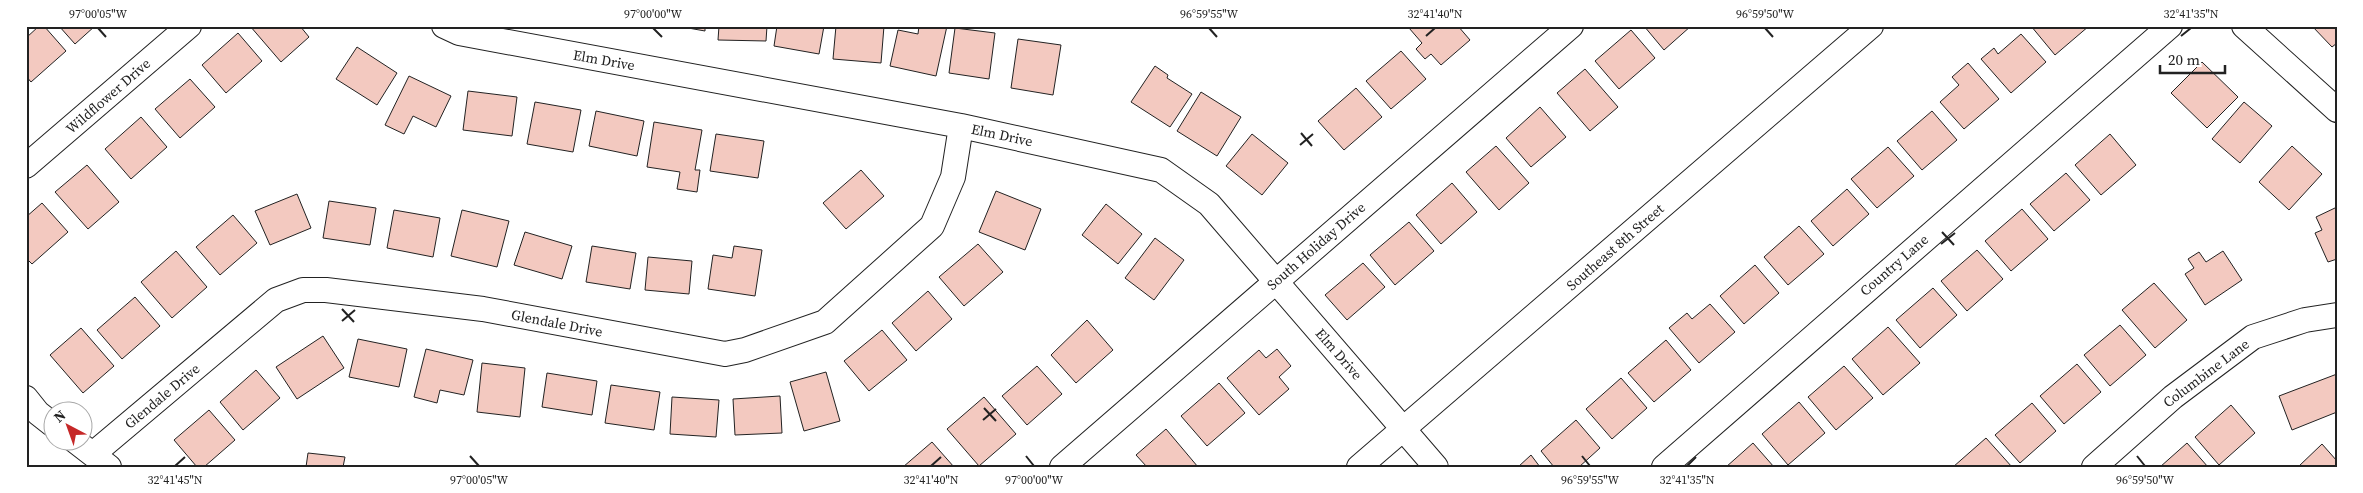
<svg xmlns="http://www.w3.org/2000/svg" width="2363" height="493" font-family="'Source Serif 4',serif">
	<style>
		.building { fill: #f3c9c0; stroke: #222 }
		.lines { fill: none; stroke-linecap: round; stroke-linejoin: round }
		.minor-casing { stroke: #222; stroke-width: 26 }
		.minor { stroke: #fff; stroke-width: 24 }
		.ticks { fill: none; stroke: #222; stroke-width: 2 }
		.labels { text-anchor: middle; stroke-width: 4; stroke-linejoin: round; paint-order: stroke }
		.street-label { font-size: 14px; fill: #222; stroke: #fff }
		.neatline { fill: none; stroke: #222; stroke-width: 2 }
		.ticks-label { font-size: 12px; text-anchor: middle; fill: #222 }
	</style>
	<rect width="100%" height="100%" fill="#fff"/>
	<path class="building" d="M39,26H44L66,51L31,82L26,76V38Z
		M59,26H95L75,44Z
		M250,26H300L309,37L281,62Z
		M677,26H705V31Z
		M719,26H767L766,41L718,40Z
		M777,26H824L819,54L774,46Z
		M836,26H884L881,63L833,59Z
		M919,26H947L936,76L890,66L898,30L918,34Z
		M1411,26H1458L1470,40L1441,65L1431,54L1425,59L1416,49L1422,43L1409,28Z
		M1644,26H1691L1664,50Z
		M2031,26H2089L2055,55Z
		M2312,26H2337V43L2332,47Z
		M955,28L995,33L989,79L949,73Z
		M1631,30L1655,58L1619,89L1595,61Z
		M238,33L262,61L226,93L202,65Z
		M2021,34L2046,62L2011,93L1981,59L1994,48L1998,54Z
		M1018,39L1061,45L1053,95L1011,88Z
		M357,47L397,73L377,105L336,79Z
		M1401,51L1426,79L1391,109L1366,81Z
		M2202,62L2238,97L2207,128L2171,93Z
		M1968,63L1999,99L1964,129L1940,102L1959,85L1952,77Z
		M1155,66L1168,75L1167,78L1192,94L1170,127L1131,102Z
		M1585,69L1618,107L1590,131L1557,93Z
		M409,76L451,96L436,127L413,116L404,134L385,125Z
		M190,79L215,107L180,138L155,109Z
		M1356,88L1382,117L1344,150L1318,121Z
		M468,91L517,97L512,136L463,130Z
		M1201,92L1241,117L1217,156L1177,131Z
		M535,102L581,110L573,152L527,144Z
		M2244,102L2272,126L2240,163L2212,139Z
		M1540,107L1566,137L1531,167L1506,138Z
		M596,111L644,121L637,156L589,146Z
		M1932,111L1957,140L1922,170L1897,141Z
		M141,117L167,147L131,179L105,149Z
		M654,122L702,130L695,170H700L697,192L677,189L680,172L647,167Z
		M716,134L764,141L758,178L710,171Z
		M1252,134L1288,163L1262,195L1226,166Z
		M2110,134L2136,165L2101,195L2075,165Z
		M1496,146L1529,183L1499,210L1466,172Z
		M2292,146L2322,174L2289,210L2259,182Z
		M1888,147L1914,176L1877,208L1851,179Z
		M87,165L119,202L88,229L55,192Z
		M861,170L884,196L846,229L823,203Z
		M2066,173L2090,200L2054,231L2030,204Z
		M1452,183L1477,212L1441,244L1416,215Z
		M1847,189L1869,214L1833,246L1811,221Z
		M996,191L1041,209L1025,250L979,232Z
		M297,194L311,228L270,245L255,211Z
		M329,201L376,208L370,245L323,238Z
		M42,203L68,232L32,264L26,258V217Z
		M1106,204L1142,234L1118,264L1082,235Z
		M2337,207V259L2328,262L2315,233L2322,230L2316,217Z
		M2022,209L2048,239L2011,271L1985,241Z
		M394,210L440,218L433,257L387,248Z
		M462,210L509,221L497,267L451,256Z
		M233,215L257,243L220,275L196,247Z
		M1409,222L1434,251L1395,285L1370,255Z
		M1799,226L1824,254L1788,285L1764,257Z
		M525,232L572,246L562,279L514,265Z
		M1155,238L1184,260L1154,300L1125,278Z
		M978,244L1003,272L964,306L939,277Z
		M592,246L636,253L630,289L586,282Z
		M734,246L762,250L755,296L708,289L713,255L732,258Z
		M1977,250L2003,279L1967,311L1941,281Z
		M176,251L207,287L172,318L141,282Z
		M2223,251L2242,280L2205,305L2185,274L2194,268L2188,259L2199,252L2206,262Z
		M648,257L692,261L689,294L645,290Z
		M1363,263L1385,287L1347,320L1325,295Z
		M1755,265L1779,293L1744,324L1720,296Z
		M2154,283L2187,320L2155,348L2122,310Z
		M1933,288L1957,315L1920,348L1896,320Z
		M928,291L952,319L916,351L892,323Z
		M135,297L160,326L122,359L97,330Z
		M1710,304L1735,332L1699,363L1669,328L1687,313L1692,319Z
		M1087,320L1113,350L1076,383L1051,355Z
		M2120,325L2146,355L2110,386L2084,355Z
		M1888,327L1920,363L1883,395L1852,359Z
		M81,328L114,366L83,393L50,355Z
		M882,330L907,360L869,391L844,361Z
		M323,336L344,368L297,399L276,367Z
		M358,339L407,349L399,387L349,377Z
		M1666,340L1691,370L1654,402L1628,373Z
		M426,349L473,360L464,395L440,390L437,403L414,397Z
		M1277,349L1291,366L1279,377L1289,389L1259,415L1227,378L1259,350L1266,358Z
		M482,363L525,368L520,417L477,412Z
		M2077,364L2101,392L2064,424L2040,396Z
		M1037,366L1062,394L1027,425L1002,396Z
		M1844,366L1873,398L1836,430L1808,397Z
		M256,370L280,398L243,430L220,402Z
		M826,372L840,421L804,431L790,382Z
		M547,373L597,381L592,415L542,407Z
		M2337,374V412L2292,430L2279,396Z
		M1621,378L1647,408L1612,439L1586,409Z
		M1219,383L1245,413L1207,446L1181,416Z
		M611,385L660,392L654,430L605,423Z
		M780,396L782,433L735,435L733,399Z
		M672,397L719,400L716,437L670,434Z
		M984,397L1016,434L979,466L947,429Z
		M1799,402L1825,433L1788,465L1762,434Z
		M2032,403L2056,431L2020,463L1995,435Z
		M2231,405L2255,433L2219,465L2195,437Z
		M209,410L235,440L204,467H197L174,440Z
		M1576,420L1600,448L1579,467H1554L1541,451Z
		M1166,429L1198,467H1147L1136,455Z
		M1986,438L2012,467H1953Z
		M932,442L954,467H903Z
		M1753,443L1774,467H1726Z
		M2187,443L2208,467H2160Z
		M2322,444L2337,461V467H2298Z
		M308,453L345,457L343,467H306Z
		M1531,455L1540,467H1518Z"/>
	<g class="lines">
		<defs>
			<path id="minor" d="M444,26L459,33L961,126L1161,170L1209,204L1436,467
				M2244,26L2337,110
				M26,166L189,26
				M26,398L38,413L52,424
				M74,440L109,467
				M93,454L276,300L303,290H326L483,309L725,354L745,350L825,322L932,226L953,177L961,126
				M1062,467L1571,26
				M1359,467L1871,26
				M1664,467L2170,26
				M2094,467L2173,397L2253,337L2305,320L2337,315"/>
		</defs>
		<use href="#minor" class="minor-casing"/>
		<use href="#minor" class="minor"/>
	</g>
	<path class="ticks" d="M98,28L106,37M653,28L662,37M1209,28L1217,37M1765,28L1773,37M1426,36L1435,28M2181,36L2191,28M1301,133L1312,146M1300,145L1313,134M1942,232L1954,245M1941,244L1955,233M342,309L354,322M342,321L355,310M984,408L996,421M983,420L996,409M470,456L479,466M1026,456L1034,466M1582,456L1590,466M2137,456L2145,466M175,466L185,457M931,466L941,457M1687,466L1696,457"/>
	<g class="labels">
		<g class="street-label">
			<text transform="translate(604 60) rotate(10)" y="5">Elm Drive</text>
			<text transform="translate(108 96) rotate(-41)" y="5">Wildflower Drive</text>
			<text transform="translate(1002 135) rotate(12)" y="5">Elm Drive</text>
			<text transform="translate(1316 246) rotate(-41)" y="5">South Holiday Drive</text>
			<text transform="translate(1615 247) rotate(-41)" y="5">Southeast 8th Street</text>
			<text transform="translate(1894 265) rotate(-41)" y="5">Country Lane</text>
			<text transform="translate(557 323) rotate(11)" y="5">Glendale Drive</text>
			<text transform="translate(1339 354) rotate(49)" y="5">Elm Drive</text>
			<text transform="translate(2206 373) rotate(-37)" y="5">Columbine Lane</text>
			<text transform="translate(162 396) rotate(-40)" y="5">Glendale Drive</text>
		</g>
	</g>
	<rect width="2363" height="493" fill="none" stroke="#ffffff" stroke-width="55"/>
	<g transform="translate(68 426) rotate(319)"><circle r="24" fill="#ffffff" stroke="#a7a7a7"/>
	<path d="M0-4L9 19L0 12L-9 19Z" fill="#c62828"/>
	<text y="-8" font-size="14" font-weight="bold" text-anchor="middle" fill="#222222">N</text>
	</g>
	<path d="M2160 65v8h65v-8" fill="none" stroke="#222222" stroke-width="2.5"/>
	<text x="2168" y="65" font-size="15" fill="#222222" stroke="#ffffff" stroke-width="4" paint-order="stroke">20 m</text>
	<rect x="28" y="28" width="2308" height="438" class="neatline"/>
	<g class="ticks-label">
		<text x="98" y="18">97°00'05"W</text>
		<text x="653" y="18">97°00'00"W</text>
		<text x="1209" y="18">96°59'55"W</text>
		<text x="1435" y="18">32°41'40"N</text>
		<text x="1765" y="18">96°59'50"W</text>
		<text x="2191" y="18">32°41'35"N</text>
		<text x="175" y="484">32°41'45"N</text>
		<text x="479" y="484">97°00'05"W</text>
		<text x="931" y="484">32°41'40"N</text>
		<text x="1034" y="484">97°00'00"W</text>
		<text x="1590" y="484">96°59'55"W</text>
		<text x="1687" y="484">32°41'35"N</text>
		<text x="2145" y="484">96°59'50"W</text>
	</g>
</svg>
